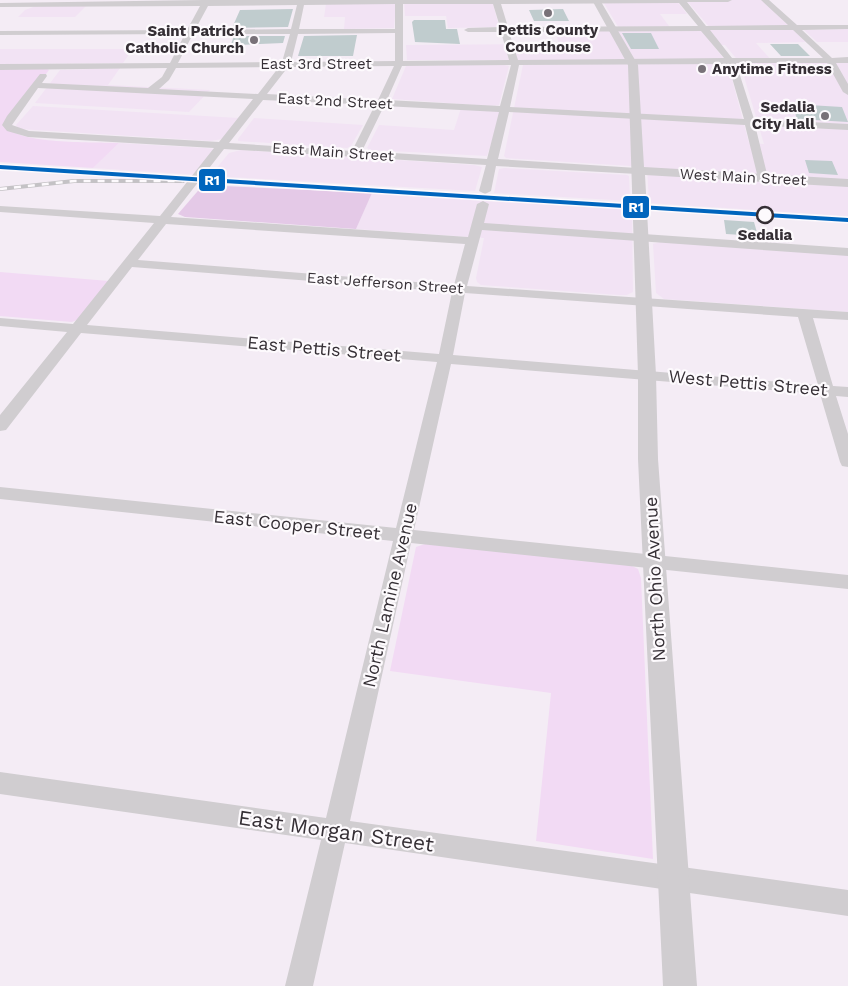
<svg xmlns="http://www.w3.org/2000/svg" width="848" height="986" font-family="'Work Sans',sans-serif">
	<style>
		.built { fill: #f2e3f4; fill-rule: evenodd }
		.green { fill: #f2daf4 }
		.forest { fill: #e4c9e7 }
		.building { fill: #c0ccce }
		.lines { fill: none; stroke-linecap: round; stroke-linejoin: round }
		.minor { fill: #d0cdd0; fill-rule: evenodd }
		.major { fill: #d0cdd0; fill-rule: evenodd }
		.rail-casing { stroke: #c4c2c5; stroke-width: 4 }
		.rail { stroke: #fdfafd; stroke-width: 2.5; stroke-dasharray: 7; stroke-linecap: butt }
		.rail-1-casing { stroke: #fdfafd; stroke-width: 3 }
		.rail-1 { fill: #0065bd; fill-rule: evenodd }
		.poi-dot { fill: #787178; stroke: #fdfafd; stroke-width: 2 }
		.stop-dot { fill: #fdfafd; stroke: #352f35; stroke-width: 2.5 }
		.labels { text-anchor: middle; stroke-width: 4.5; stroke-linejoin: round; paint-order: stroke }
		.far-poi-label { font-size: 15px; font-weight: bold; fill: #352f35; stroke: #fdfafd; text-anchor: end }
		.far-street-label { font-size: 15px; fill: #352f35; stroke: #fdfafd }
		.far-stop-label { font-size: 15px; font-weight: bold; fill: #352f35; stroke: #fdfafd }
		.street-label { font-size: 18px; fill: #352f35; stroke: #fdfafd }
		.near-street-label { font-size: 21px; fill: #352f35; stroke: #fdfafd }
		.line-badge { stroke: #fdfafd; stroke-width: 2 }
		.badge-label { font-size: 14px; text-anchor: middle; font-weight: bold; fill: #fff }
	</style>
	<rect width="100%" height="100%" fill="#f4ecf5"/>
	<path class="built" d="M404,0H492L499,27L448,28L446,16H405Z
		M602,0H676L687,14H660L672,30L711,29L686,0H762L806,42L756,43L774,63L848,62V216L649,203L647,167L506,158L504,156L523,65L521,60H407L406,45L559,44L555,31L620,30ZM713,45H725L740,63L764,144L749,143L728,64Z
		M391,3L396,4L394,28L344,29L345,17H324L326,4Z
		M36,6H86L75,17H18L25,10Z
		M848,29V42H817L804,30Z
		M0,49H133L123,63L0,64Z
		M410,65H504L509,66L499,105L489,106L392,99L406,66Z
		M120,68L108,85L210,90L189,112L35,103L60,70Z
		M33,106L239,118L222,139L211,141L19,129L16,125Z
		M461,108L497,110L501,113L487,156L371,150L367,148L379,125L454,130Z
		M254,118L363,125L351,146L347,148L238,141V139Z
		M119,143L205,148L215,149L200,175L93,168Z
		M241,150L474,165L482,167L475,191L210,176L229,153Z
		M504,168L627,175L629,176L630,201L494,193L499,169Z
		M372,193L632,209L633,292L627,295H619L481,285L477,282L476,278L484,238L356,229Z
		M660,242L848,255V312L664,299L656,293L653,244Z"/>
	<path class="green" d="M46,68L49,70L10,122L9,129C25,144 94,142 119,143L93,168L0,162V69Z
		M0,272L109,281L79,319L72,322L0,316Z
		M425,544L630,565L638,569L641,578L653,859L536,841L551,693L390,671L416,547Z"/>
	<path class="forest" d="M203,185L372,193L356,229L185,217L178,214Z"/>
	<path class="building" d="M293,9L288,27L232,28L240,10Z
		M563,9L569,21H534L529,10Z
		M414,20H445L446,29H457L460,44L415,42L412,22Z
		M622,33H651L659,49H631Z
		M357,35L353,56H298L304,36Z
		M234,36H285L283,43L239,45L231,44Z
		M770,44H798L810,56H781Z
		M792,104L842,107L848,122L797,119Z
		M805,160L832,161L838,175L809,173Z
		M724,220L754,222L758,236L726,234Z"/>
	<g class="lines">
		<path class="minor" d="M203,0H732L728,2H687L706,26L788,25L761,0H769L797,25H848V29L802,30L832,58L848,57V63H836L848,84V95L843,92L827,63H736L754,119L848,124V130L755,125L768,178L767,180L763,181L758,178L745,125L509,112L498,159L637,168L642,171L637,174L496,166L491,191L485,194L479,191L486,165L224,149L171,217L468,237L477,204L483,201L489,204L484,223L848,248V256L482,230L467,286L848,312V320L813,318L833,386L848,387V397L836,396L848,434V467L842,466L840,462L820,394L451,364L414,530L848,575V589L411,543L350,821L848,890V916L345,843L313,986H285L321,840L0,794V772L326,818L393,541L0,499V487L396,528L437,362L81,333L6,430L0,431V415L67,332L0,326V318L73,324L154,223L0,212V206L160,216L214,148L28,137L7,131L2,125L7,116L40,74H46L47,76L42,83L148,88L162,77L167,68L0,70V64L170,63L185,34L0,35V31L187,30L200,6L0,7V3ZM679,3L698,26L508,27L501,4ZM395,4V29H299L304,5ZM403,4H493L500,27L468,28L464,30L468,32H501L509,60L403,61ZM297,5L291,29L195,30L208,6ZM710,30H793L823,58H732ZM701,31L724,58L518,60L509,32ZM395,33V61L291,62L298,34ZM193,34H290L282,62L178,63ZM728,64L744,119L510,107L519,65ZM511,65L500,106L387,100L402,66ZM394,66L378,100L267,94L288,67ZM279,67L258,94L159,89L169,80L176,68ZM38,88L253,99L219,142L29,131L12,125ZM263,100L375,105L352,151L229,143ZM384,106L499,112L487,159L362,151ZM166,224L465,244L454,285L138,260ZM132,267L452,292L439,354L87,325ZM465,293L798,317L818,385L453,355Z"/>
		<path class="major" d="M592,0H600L638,65L644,167L848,179V187L645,175L656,375L658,459L697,986H663L638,459V375L628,65Z"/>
		<defs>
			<path id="rail" d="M0,189L74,181H183"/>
		</defs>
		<use href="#rail" class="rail-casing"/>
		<use href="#rail" class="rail"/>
		<defs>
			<path id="rail-1" d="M0,165L848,218V222L0,169Z"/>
		</defs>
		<use href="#rail-1" class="rail-1-casing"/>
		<use href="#rail-1" class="rail-1"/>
	</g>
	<g class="poi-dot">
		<circle cx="548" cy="13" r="5"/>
		<circle cx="254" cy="40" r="5"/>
		<circle cx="702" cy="69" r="5"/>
		<circle cx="825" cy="116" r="5"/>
	</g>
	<circle class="stop-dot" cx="765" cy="215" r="8"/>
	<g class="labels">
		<g class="far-poi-label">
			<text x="548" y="35" text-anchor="middle">Pettis County<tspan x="548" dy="17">Courthouse</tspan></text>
			<text x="244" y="36">Saint Patrick<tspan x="244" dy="17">Catholic Church</tspan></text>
			<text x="712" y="74" text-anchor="start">Anytime Fitness</text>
			<text x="815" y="112">Sedalia<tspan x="815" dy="17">City Hall</tspan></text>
		</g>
		<g class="far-street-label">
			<text x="316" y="69">East 3rd Street</text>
			<text transform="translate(335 101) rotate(3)" y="5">East 2nd Street</text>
			<text transform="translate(333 152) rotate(4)" y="5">East Main Street</text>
			<text transform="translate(743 177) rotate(3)" y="5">West Main Street</text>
			<text transform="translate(385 283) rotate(4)" y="5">East Jefferson Street</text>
		</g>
		<g class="far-stop-label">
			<text x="765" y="240">Sedalia</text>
		</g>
		<g class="street-label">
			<text transform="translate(324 349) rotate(5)" y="6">East Pettis Street</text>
			<text transform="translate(748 383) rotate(5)" y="6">West Pettis Street</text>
			<text transform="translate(297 525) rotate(6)" y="6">East Cooper Street</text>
			<text transform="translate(655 579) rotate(-93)" y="6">North Ohio Avenue</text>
			<text transform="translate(390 595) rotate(-77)" y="6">North Lamine Avenue</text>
		</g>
		<g class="near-street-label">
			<text transform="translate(336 831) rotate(8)" y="7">East Morgan Street</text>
		</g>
	</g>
	<g class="line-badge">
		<rect x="198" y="168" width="28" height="24" rx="5" fill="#0065bd"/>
		<rect x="622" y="195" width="28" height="24" rx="5" fill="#0065bd"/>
	</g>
	<g class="badge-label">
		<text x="212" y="185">R1</text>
		<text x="636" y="212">R1</text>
	</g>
</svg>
